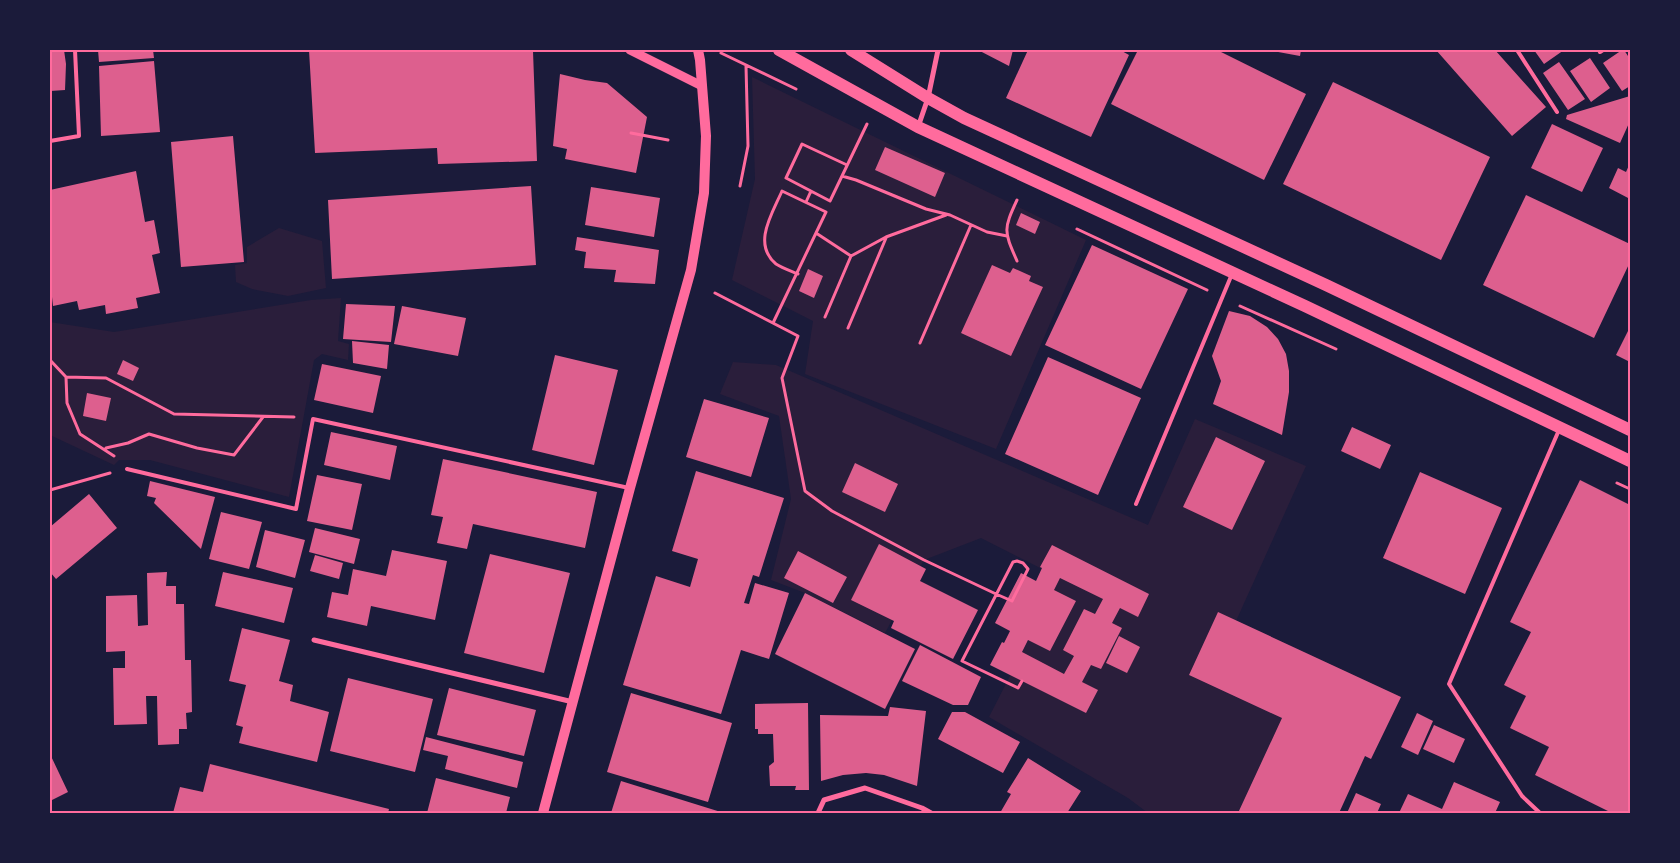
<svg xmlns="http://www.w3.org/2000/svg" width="1680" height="863" font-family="'Roboto Serif',serif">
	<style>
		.green { fill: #2a1e3b }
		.building { fill: #dd5f8e; fill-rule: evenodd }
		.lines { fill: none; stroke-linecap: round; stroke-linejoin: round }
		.path { stroke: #ff6b9d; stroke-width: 3 }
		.service { stroke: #ff6b9d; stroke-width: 4 }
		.minor { stroke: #ff6b9d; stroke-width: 5 }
		.tertiary { stroke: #ff6b9d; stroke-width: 9 }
		.secondary { stroke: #ff6b9d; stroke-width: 10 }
		.primary { stroke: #ff6b9d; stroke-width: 12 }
		.neatline { fill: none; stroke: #ff6b9d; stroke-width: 2 }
	</style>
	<rect width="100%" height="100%" fill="#1b1b3a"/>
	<path class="green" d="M752,77L1086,240L996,449L805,374L813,321L732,280L755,179Z
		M279,228L322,241L326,288L288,296L252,289L236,282L235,265L247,263V247Z
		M341,298L338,341L349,344L348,360L322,354L314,360L289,497L150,460H119L114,465L50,435V322L114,332L311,300Z
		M733,362L776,365L1148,525L1195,419L1306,466L1236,621L1218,612L1189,675L1282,718L1238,813H1148L1128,798L989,717L1060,578L981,538L924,560L885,633L805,593L771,580L791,499L779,416L720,394Z"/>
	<path class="building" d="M50,50H64L66,64L65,90L50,91Z
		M98,50H153L154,58L99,62Z
		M309,50H530L533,51L537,161L438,164L437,148L315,153Z
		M978,50H1013L1009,66Z
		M1028,50H1120L1129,55L1091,137L1006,98Z
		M1138,50H1217L1306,94L1264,180L1111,104Z
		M1268,50H1301L1300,56Z
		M1436,50H1495L1546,107L1512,136Z
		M1534,50H1564L1544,64Z
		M1622,50H1624L1630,59V86L1622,91L1603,63Z
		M1590,58L1610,88L1591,102L1570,71Z
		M154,61L160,132L101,136L99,66Z
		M1559,62L1585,99L1568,110L1543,73Z
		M560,74L585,80L607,83L647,117L636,173L565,159L567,149L553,146Z
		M1333,82L1490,157L1441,260L1283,184Z
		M1630,96V121L1620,143L1566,119L1567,115Z
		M1552,124L1603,148L1582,192L1531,168Z
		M233,136L244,262L181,267L171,142Z
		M885,147L945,173L935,197L875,170Z
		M1630,163V199L1609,188L1618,168L1626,172Z
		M136,171L145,222L154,220L160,253L152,255L160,293L136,298L138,308L106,314L105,305L79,310L77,301L53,306L52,297H50V190Z
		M531,186L536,265L332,279L328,200Z
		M591,187L660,198L654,237L585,225Z
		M1526,195L1630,244V262L1594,338L1483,285Z
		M1021,213L1040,222L1035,234L1016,225Z
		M577,237L659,250L655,284L614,282L616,270L584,268L586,252L575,250Z
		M1092,245L1188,289L1141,389L1045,345Z
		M992,265L1010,273L1013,268L1031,276L1029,281L1043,287L1011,356L961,333Z
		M808,269L823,276L814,298L799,291Z
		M346,304L395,306L391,342L343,339Z
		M402,306L466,318L458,356L394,344Z
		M1229,311L1250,316L1267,327L1278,339L1286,354L1289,371V392L1282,435L1213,404L1221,381L1212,356Z
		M1630,327V362L1616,355Z
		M352,341L389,345L387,369L353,363Z
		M555,355L618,370L594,465L532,450Z
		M1048,357L1141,398L1098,495L1005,454Z
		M123,360L139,368L133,381L117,374Z
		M322,364L381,376L373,413L314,400Z
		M87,393L111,398L106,421L83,416Z
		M704,399L769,418L751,477L686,457Z
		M1352,427L1391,445L1380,469L1341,451Z
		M331,432L397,446L390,480L324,465Z
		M1216,437L1265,461L1232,530L1183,507Z
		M443,459L597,492L585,548L473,524L467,549L437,543L443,517L431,515Z
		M855,463L898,484L885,512L842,492Z
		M696,471L784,498L759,577L753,575L744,603L749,604L755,583L789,593L769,659L741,650L721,714L623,685L656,576L690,587L698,559L672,551Z
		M1420,472L1502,508L1465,594L1383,558Z
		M317,475L362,484L352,530L307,521Z
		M1580,480L1630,505V813H1612L1535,775L1549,747L1510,728L1526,696L1504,685L1531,632L1510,622Z
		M150,481L215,497L201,549L154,503L156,498L147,496Z
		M89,494L117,528L56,579L50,572V527Z
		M221,512L262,522L249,569L209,559Z
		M315,528L360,539L354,564L309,552Z
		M265,530L305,540L295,578L256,567Z
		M879,544L926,569L920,581L978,610L953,659L891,628L894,621L851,600Z
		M1052,545L1149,594L1138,617L1120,608L1112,623L1122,628L1101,669L1091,665L1082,682L1098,690L1086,713L990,665L1002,642L1004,643L1010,631L995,623L1021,573L1036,581L1042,568L1040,567ZM1060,578L1103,599L1095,614L1084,609L1063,650L1074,656L1064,674L1022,652L1028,640L1050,651L1076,601L1054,590Z
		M392,550L447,561L435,620L371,606L367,626L327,617L332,592L348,595L353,569L386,576Z
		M798,551L847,577L833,603L784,578Z
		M490,554L570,573L544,673L464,653Z
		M315,555L343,563L339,579L310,571Z
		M167,572L166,586H176V604H184L185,660H191L192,712L186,713L187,729H179V744L158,745L157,696H146L147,724L114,725L113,668H125V651L106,652V596L137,595L138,626L148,625L147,573Z
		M223,572L293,588L284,623L215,606Z
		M805,593L915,649L885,709L775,654Z
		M1218,612L1401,697L1371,759L1365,756L1339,813H1238L1282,718L1189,675Z
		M242,628L290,640L279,681L293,685L290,701L329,712L317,762L239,743L243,727L236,725L246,685L229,681Z
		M1119,636L1140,647L1127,673L1106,663Z
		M920,645L981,677L968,705H953L902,681Z
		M348,678L433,699L415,772L330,751Z
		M449,688L536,710L524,756L437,735Z
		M631,693L732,723L708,802L607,772Z
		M808,703L809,790H795L796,786H770L769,766L774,762L773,734H758V729H755V704Z
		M890,707L926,711L917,786L884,775L866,773L843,775L821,781L820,715L888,716Z
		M952,712H965L1020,742L1003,773L938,739Z
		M1417,713L1433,721L1418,755L1401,747Z
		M1434,725L1465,739L1454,763L1423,749Z
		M426,737L523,762L517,788L445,769L448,756L423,750Z
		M50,754L68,792L50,801Z
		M1028,758L1081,791L1067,813H1000L1011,794L1007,792Z
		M210,764L389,809L388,813H173L180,787L203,792Z
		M436,778L510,797L506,813H427Z
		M621,781L724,813H611Z
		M1454,782L1500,802L1495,813H1399L1408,794L1442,809Z
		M1356,793L1381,804L1377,813H1347Z"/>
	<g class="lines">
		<path class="path" d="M721,53L796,89
			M631,133L668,140
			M847,165L802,144L786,178L830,201L867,124
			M842,176L856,180L926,209L950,215L987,232L1007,236
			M740,186L748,146L746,66
			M1017,200C1003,230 1004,231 1017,261
			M806,202L811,191
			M1077,229L1207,290
			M816,233L851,256
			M715,293L798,336L782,378L805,491L832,511L924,560L996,594L1012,601L1028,569L1023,563L1017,561L1013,562L962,661L1018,688L1022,681
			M1240,306L1336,349
			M825,317L851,256L886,237L946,215
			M773,323L826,212L782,191C772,214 752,244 776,264C782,268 791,271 798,274
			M848,328L886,238
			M920,343L971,225
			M50,360L66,377L67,403L80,434L114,456
			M66,377L106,378L174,414L294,417
			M106,448L128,443L149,434L197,448L234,455L263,417
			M1617,483L1630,489
			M50,490L110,473"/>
		<path class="service" d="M1517,50L1557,112
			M1599,50L1600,52L1603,50
			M50,141L79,136L75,50
			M127,469L296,509L313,419L629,488
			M1136,504L1232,274
			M1540,813L1522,796L1449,684L1559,430"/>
		<path class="minor" d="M918,127L928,98L938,50
			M314,640L573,702
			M818,813L824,800L865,788L922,808L931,813"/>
		<path class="tertiary" d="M630,50L702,86"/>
		<path class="secondary" d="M543,813L630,488L691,270L704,193L706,136L700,60L698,50"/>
		<path class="primary" d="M779,50L918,127L1305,306L1630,461
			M851,50L928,98L964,118L1326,285L1630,430"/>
	</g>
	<rect width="1680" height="863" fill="none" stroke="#1b1b3a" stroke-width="102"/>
	<rect x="51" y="51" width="1578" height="761" class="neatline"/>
</svg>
